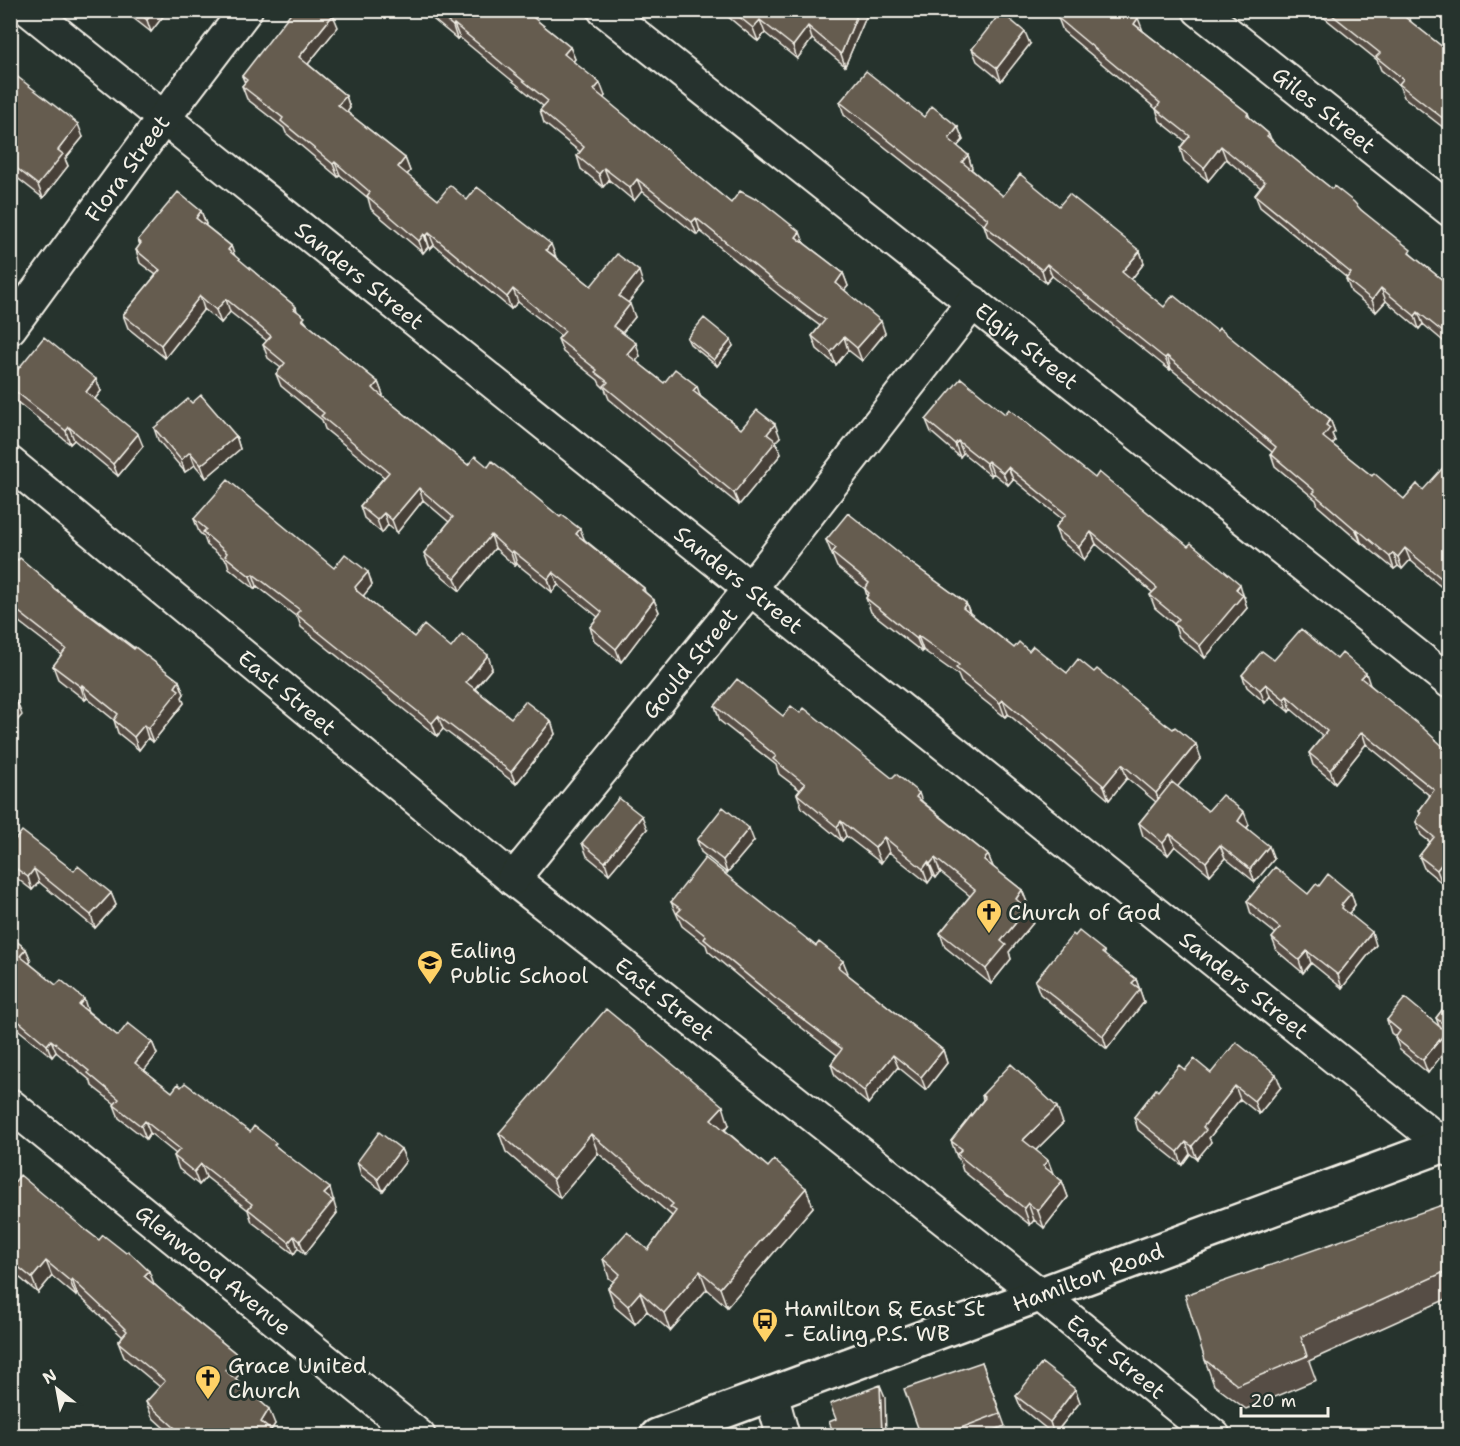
<svg xmlns="http://www.w3.org/2000/svg" width="1460" height="1446" font-family="'Shantell Sans',sans-serif">
	<style>
		.lines { fill: none; stroke-linecap: round; stroke-linejoin: round }
		.street-casing { stroke: #f4f1e8; stroke-width: 36 }
		.secondary-casing { stroke: #f4f1e8; stroke-width: 38 }
		.street { stroke: #26332d; stroke-width: 32 }
		.secondary { stroke: #26332d; stroke-width: 33 }
		.wall { fill: #574e45; stroke: #f4f1e8; stroke-width: 1.5 }
		.shaded-wall { fill: #474038; stroke: #f4f1e8; stroke-width: 1.5 }
		.building { fill: #655b50; stroke: #f4f1e8; stroke-width: 1.5 }
		.labels { text-anchor: middle; stroke-width: 6; stroke-linejoin: round; paint-order: stroke }
		.street-label { font-size: 22px; fill: #f4f1e8; stroke: #26332d }
		.poi-label { font-size: 22px; fill: #f4f1e8; stroke: #26332d; text-anchor: start }
	</style>
	<rect width="100%" height="100%" fill="#26332d"/>
	<filter id="ink" filterUnits="userSpaceOnUse"><feTurbulence type="fractalNoise" baseFrequency=".0167" numOctaves="2"/><feDisplacementMap in="SourceGraphic" scale="12" xChannelSelector="R" yChannelSelector="G"/><feConvolveMatrix kernelMatrix="1 2 1 2 8 2 1 2 1" color-interpolation-filters="sRGB"/></filter>
	<g filter="url(#ink)">
		<g class="lines">
			<defs>
				<g id="street">
					<path id="s1" d="M29,10L1450,1150"/>
					<path id="s2" d="M604,10L1450,682"/>
					<path id="s3" d="M1199,10L1450,210"/>
					<path id="s4" d="M10,328L163,119L246,10"/>
					<path id="s5" d="M10,463L513,879L1039,1294L1214,1436"/>
					<path id="s6" d="M513,879L750,589L973,302"/>
					<path id="s7" d="M10,1105L419,1436"/>
					<path d="M771,1393L783,1436"/>
				</g>
				<g id="secondary">
					<path id="s8" d="M657,1436L1450,1143"/>
				</g>
			</defs>
			<use href="#street" class="street-casing"/>
			<use href="#secondary" class="secondary-casing"/>
			<use href="#street" class="street"/>
			<use href="#secondary" class="secondary"/>
		</g>
		<path class="wall" d="M123,10H168L151,32Z
			M422,10H524L570,47L575,59L573,61L605,96L603,98L731,203L805,244L843,273L848,286L844,290L885,333L862,361L848,350L836,365L817,349L812,336L820,326L780,296L700,231L697,235L642,191L634,201L609,180L603,187L581,169L577,156L580,152L544,123L540,110L543,106L459,37L457,39Z
			M720,10H869L845,66L812,39L797,59L765,33L758,41L756,40Z
			M1319,10H1403L1409,15L1411,22L1449,52V132L1404,97L1399,85L1381,70L1377,60L1321,15Z
			M1058,18L1143,31L1248,113L1250,118L1269,134L1271,139L1277,145L1332,189L1361,210L1414,257L1449,285V346L1423,324L1419,329L1386,301L1376,312L1351,292L1346,279L1347,278L1260,207L1255,195L1261,188L1226,159L1208,181L1184,161L1180,148L1185,141L1160,121L1156,109L1063,31Z
			M338,27L308,64L346,96L350,108L347,112L405,158L410,171L407,175L438,200H467L555,257L591,286L643,284L628,303L635,317L622,333L640,356L636,361L664,383L701,397L741,429L780,437L776,441L781,454L739,505L609,399L605,389L600,384L598,380L563,352L558,339L561,336L518,302L511,309L434,245L430,249L428,247L423,253L371,209L368,198L340,175L338,177L286,133L284,128L247,99L242,86L245,83L242,76Z
			M1030,44L1001,81L977,61L972,49Z
			M10,71L83,137L65,159L68,166L43,198L11,173L10,170V155L12,153L10,152Z
			M840,102L924,117L958,127L963,140L957,146L968,155L972,168L971,169L1003,196L1059,206L1140,251L1144,263L1131,280L1164,307L1217,331L1330,419L1335,432L1332,434L1335,441L1332,444L1372,476L1404,499L1417,484L1445,590L1410,560L1402,569L1398,566L1394,569L1361,542V543L1318,506L1316,500L1275,466L1271,454L1272,452L1171,369L1170,370L1167,368L1052,276L1046,283L988,237L984,225L844,115Z
			M201,211L206,224L205,225L231,246L234,256L296,307L297,311L307,324L378,382L383,395L382,396L468,465L488,467L585,540L644,588L645,592L654,600L659,612L621,662L594,640L590,627L598,617L558,585L552,592L517,564L515,566L495,548L460,591L429,565L424,553L449,522L423,500L397,533L388,525L382,533L364,518L360,506L384,477L325,429L322,420L281,386L276,374L281,368L268,358L263,345L267,341L230,312L221,323L204,309L165,358L128,328L123,315L156,275L140,263L136,250L140,245L138,240Z
			M687,338L733,346L717,366L690,344Z
			M10,379L101,391L95,399L143,446L118,476L74,440L70,444L11,397Z
			M192,403L236,436L240,449L206,478L195,465L185,472L158,440L154,428Z
			M1005,414L1245,597L1244,598L1247,608L1205,658L1179,637L1174,624L1155,608L1150,595L1153,593L1096,544L1084,560L1060,540L1055,528L1062,519L1013,479L1008,485L993,473L991,476L963,453L960,457L931,432L926,420Z
			M194,519L334,568L368,572L372,585L363,596L414,637L451,648L492,668L475,689L511,718L551,721L555,734L516,784L443,729L437,736L301,627L298,618L257,586L255,589L229,568L227,561L207,545L204,537L199,532Z
			M826,540L911,563L966,603L970,613L1014,648L1029,651L1067,673L1201,758L1177,786L1208,811L1249,825L1247,828L1274,859L1255,882L1225,858L1210,875L1175,846L1168,855L1143,836L1139,823L1156,802L1127,778L1109,800L1008,714L1005,717L961,682L958,675L923,650L922,652L871,612L866,598L867,596L865,589L837,567Z
			M10,554L54,588L179,681L184,694L182,697L184,703L153,742L148,738L139,750L118,733L114,720L87,698L85,700L58,679L53,666L62,655L19,622L10,632Z
			M1274,660L1370,685L1449,752L1442,883L1424,868L1419,856L1430,842L1421,835L1416,822L1420,814L1419,811L1430,796L1366,744L1335,783L1313,765L1309,753L1323,736L1291,709L1289,712L1270,696L1265,703L1247,687L1242,675Z
			M715,706L783,716L923,802L988,855L993,867L1022,890L1028,905L1026,907L1033,923L1009,952L1011,959L991,984L945,947L940,933L970,896L940,872L936,878L933,876L928,883L889,852L881,863L846,836L842,841L802,808L797,794L800,790L779,774L776,765L720,721Z
			M647,829L609,874L587,856L582,843Z
			M697,840L754,841L727,873L701,852Z
			M10,846L74,871L111,893L116,905L95,928L39,882L32,890L10,873Z
			M1319,886L1351,893L1355,905L1349,914L1376,945L1342,988L1311,963L1303,973L1277,951L1272,938L1276,934L1251,914L1247,901L1308,894Z
			M671,902L816,946L843,961L847,974L943,1050L947,1063L926,1090L898,1067L868,1104L835,1076L831,1064L837,1055L780,1011L708,951L706,945L682,926Z
			M10,936L26,949L31,961L29,963L118,1036L152,1042L157,1054L144,1070L172,1092L250,1132L277,1147L334,1200L333,1202L337,1213L305,1254L298,1248L294,1254L252,1222L248,1210L206,1177L199,1185L179,1169L174,1156L176,1154L150,1133L146,1139L119,1118L114,1105L115,1104L92,1086L91,1081L56,1052L52,1057L10,1023Z
			M1075,936L1104,951L1105,956L1136,979L1144,1002L1107,1049L1040,994L1035,981Z
			M1449,1001V1038L1448,1037L1449,1041L1428,1073L1400,1050L1395,1038L1396,1037L1391,1033L1387,1020L1439,1026L1436,1018Z
			M1185,1070L1211,1073L1281,1087L1259,1114L1240,1099L1209,1138L1211,1142L1197,1159L1190,1154L1182,1165L1138,1130L1134,1117L1158,1091Z
			M982,1095L1063,1123L1036,1150L1052,1173L1062,1181L1068,1197L1044,1228L1034,1220L1030,1225L963,1171L959,1159L957,1157L951,1141L983,1100Z
			M729,1125L725,1130L768,1167L806,1188L813,1207L727,1307L707,1289L670,1331L647,1311L635,1324L615,1307L608,1288L614,1282L609,1278L603,1259L648,1250L672,1216L598,1153L560,1198L506,1152L499,1133Z
			M401,1149L406,1161L383,1191L361,1175L357,1162Z
			M10,1188L87,1231L154,1284L184,1311L238,1355L243,1370L235,1379L275,1424L271,1430L273,1432L275,1436H173L152,1417L146,1402L160,1387L124,1357L118,1342L123,1337L77,1294L76,1296L52,1276L38,1293L14,1273L10,1265Z
			M1449,1212V1298L1309,1361L1316,1380L1246,1409L1214,1385L1205,1360Z
			M982,1362L1005,1426L979,1436H921Z
			M1075,1389L1080,1402L1054,1435L1021,1408L1016,1396Z"/>
		<path class="shaded-wall" d="M154,10H168L151,32L147,20Z
			M859,10H869L845,66L841,54Z
			M333,15L338,27L304,69L299,57Z
			M1138,18L1143,31L1134,24Z
			M760,20L765,33L758,41L753,28Z
			M454,24L459,37L457,39L453,26Z
			M808,26L812,39L797,59L793,46Z
			M1025,32L1030,44L1001,81L997,68Z
			M570,47L575,59L569,66L564,54Z
			M600,83L605,96L599,103L594,90Z
			M346,96L350,108L343,118L338,105Z
			M78,124L83,137L65,159L68,166L43,198L38,185L58,150Z
			M958,127L963,140L953,151L949,139Z
			M1221,146L1226,159L1208,181L1204,168Z
			M968,155L972,168L967,174L962,162Z
			M405,158L410,171L403,180L398,167Z
			M335,162L340,175L338,177L333,164Z
			M604,168L609,180L603,187L599,174Z
			M637,179L642,191L634,201L630,188Z
			M201,211L206,224L200,231L196,218Z
			M696,218L700,231L697,235L692,222Z
			M800,232L805,245L796,237Z
			M429,233L434,245L430,249L426,236Z
			M424,234L428,247L423,253L419,241Z
			M551,244L556,257L546,250Z
			M231,246L236,259L228,250Z
			M1140,251L1144,263L1127,285L1122,272Z
			M1047,264L1052,276L1046,283L1042,270Z
			M639,271L643,284L624,308L619,296Z
			M843,273L848,286L840,296L836,283Z
			M1381,288L1386,301L1376,312L1372,300Z
			M513,289L518,302L511,309L507,297Z
			M200,296L204,309L165,358L161,345Z
			M226,299L230,312L221,323L216,310Z
			M630,304L635,317L618,338L613,326Z
			M1418,312L1423,324L1419,329L1415,316Z
			M881,321L885,333L862,361L857,348Z
			M844,337L848,350L836,365L831,352Z
			M731,340L733,346L717,366L714,360Z
			M636,343L640,356L632,366L627,354Z
			M1167,356L1171,369L1170,370L1165,358Z
			M96,379L101,391L91,404L86,392Z
			M378,382L383,395L378,401L373,388Z
			M697,386L701,398L693,391Z
			M1330,419L1335,432L1332,434L1335,441L1327,450L1323,437L1326,425Z
			M775,424L780,437L776,441L781,454L739,505L734,493L767,434Z
			M69,427L74,440L70,444L66,431Z
			M138,434L143,446L118,476L113,464Z
			M236,436L240,449L206,478L201,465Z
			M958,441L963,453L960,457L955,444Z
			M190,452L195,465L185,472L181,460Z
			M988,461L993,473L991,476L986,463Z
			M1008,467L1013,479L1008,485L1003,473Z
			M419,488L423,500L397,533L392,520Z
			M384,513L388,525L382,533L377,520Z
			M580,529L585,541L576,534Z
			M1357,529L1361,542V543L1356,530Z
			M1091,532L1096,544L1084,560L1079,547Z
			M491,535L495,548L460,591L455,578Z
			M1405,548L1410,560L1402,569L1398,557Z
			M513,551L517,564L515,566L511,553Z
			M1393,553L1398,566L1394,569L1390,557Z
			M1449,567V585L1445,590L1441,578Z
			M368,572L372,585L360,600L355,587Z
			M553,572L558,585L552,592L548,579Z
			M253,574L257,586L255,589L250,576Z
			M1240,584L1247,608L1205,658L1200,646Z
			M654,600L659,612L621,662L616,649Z
			M966,603L971,617L963,608Z
			M15,609L19,622L10,632V614Z
			M918,636L923,650L922,652L917,639Z
			M488,655L492,668L470,694L466,682Z
			M1366,673L1370,685L1366,691L1361,678Z
			M179,681L184,694L182,697L184,703L153,742L148,729Z
			M1266,684L1270,696L1265,703L1260,690Z
			M82,685L87,698L85,700L81,687Z
			M1287,696L1291,709L1289,712L1284,699Z
			M1003,700L1008,714L1005,717L1000,703Z
			M17,702L22,715L10,729V711Z
			M438,716L443,729L437,736L432,723Z
			M551,721L555,734L516,784L511,772Z
			M144,725L148,738L139,750L134,737Z
			M1362,732L1366,744L1335,783L1330,770Z
			M1196,744L1201,758L1161,807L1156,793Z
			M1122,764L1127,778L1109,800L1104,786Z
			M919,793L924,807L916,797Z
			M1244,812L1249,825L1242,833L1238,821Z
			M642,816L647,829L609,874L605,862Z
			M841,821L846,836L842,841L837,827Z
			M749,828L754,841L727,873L723,860Z
			M1170,834L1175,846L1168,855L1163,843Z
			M884,837L889,852L881,863L875,848Z
			M1220,845L1225,858L1210,875L1206,862Z
			M1269,846L1274,859L1255,882L1250,869Z
			M1449,854V873L1442,883L1437,870Z
			M988,855L994,869L984,860Z
			M935,858L940,872L936,878L930,864Z
			M928,862L933,876L928,883L923,869Z
			M34,869L39,882L32,890L28,877Z
			M1022,890L1028,905L1021,913L1016,899Z
			M111,893L116,905L95,928L91,915Z
			M1351,893L1355,905L1347,916L1346,921L1341,905Z
			M1027,909L1033,923L1009,952L1011,959L991,984L986,969L1001,941Z
			M1372,932L1376,945L1342,988L1338,975Z
			M26,949L31,961L25,969L20,956Z
			M1307,951L1311,963L1303,973L1299,960Z
			M843,961L848,973L843,980L838,967Z
			M1136,979L1144,1002L1107,1049L1103,1036L1132,983Z
			M84,999L88,1012L79,1005Z
			M1446,1032L1449,1041V1046L1428,1073L1423,1060Z
			M51,1040L56,1052L52,1057L47,1045Z
			M152,1042L157,1054L140,1076L135,1063Z
			M943,1050L947,1063L926,1090L921,1077Z
			M893,1055L898,1067L868,1104L864,1091Z
			M1276,1074L1281,1087L1259,1114L1254,1101Z
			M1235,1086L1240,1099L1209,1138L1211,1142L1197,1159L1192,1146L1203,1127Z
			M723,1106L729,1125L718,1137L711,1119Z
			M1057,1107L1063,1123L1029,1157L1023,1140Z
			M145,1121L150,1133L146,1139L141,1126Z
			M591,1134L598,1153L560,1198L553,1179Z
			M1186,1142L1190,1154L1182,1165L1178,1152Z
			M401,1149L406,1161L383,1191L378,1179Z
			M1048,1160L1054,1176L1043,1166Z
			M201,1164L206,1177L199,1185L194,1172Z
			M1062,1181L1068,1197L1044,1228L1038,1211Z
			M330,1188L337,1213L305,1254L300,1241L324,1194Z
			M806,1188L813,1207L727,1307L720,1288Z
			M1028,1203L1034,1220L1030,1225L1024,1208Z
			M294,1236L298,1248L294,1254L289,1242Z
			M46,1261L52,1276L38,1293L32,1278Z
			M149,1271L155,1286L144,1276Z
			M700,1271L707,1289L670,1331L664,1313Z
			M72,1279L77,1294L76,1296L70,1281Z
			M640,1292L647,1311L635,1324L628,1306Z
			M238,1355L243,1370L230,1385L225,1370Z
			M880,1385L885,1397L886,1436H882Z
			M1075,1389L1080,1402L1054,1435L1050,1422Z
			M269,1409L275,1424L267,1436L261,1422Z"/>
		<path class="building" d="M135,10H154L147,20Z
			M293,10H328L333,15L299,57L346,96L338,105L405,158L398,167L438,200L450,185L467,200L477,187L551,244L546,250L591,286L617,254L639,271L619,296L630,304L613,326L636,343L627,354L664,383L675,369L697,386L693,391L741,429L757,410L775,424L767,434L776,441L734,493L604,386L608,382L595,372L597,370L558,339L565,331L513,289L507,297L429,233L426,236L424,234L419,241L367,196L370,192L335,162L333,164L281,121L283,118L242,86L247,80L242,76Z
			M434,10H524L570,47L564,54L600,83L594,90L731,203L740,191L755,199L756,197L800,232L796,237L843,273L836,283L881,321L857,348L844,337L831,352L812,336L825,320L776,283L696,218L692,222L637,179L630,188L604,168L599,174L577,156L584,147L540,110L548,101L454,24L453,26Z
			M731,10H859L841,54L808,26L793,46L760,20L753,28Z
			M1064,10H1129L1138,18L1134,24L1248,113L1247,115L1269,134L1267,136L1277,145L1332,189L1334,186L1354,202L1361,210L1411,250L1409,253L1449,285V337L1418,312L1415,316L1381,288L1372,300L1346,279L1351,273L1255,195L1265,182L1221,146L1204,168L1180,148L1190,136L1156,109L1160,103L1058,18Z
			M1326,10H1403L1409,15L1406,18L1449,52V123L1399,84L1403,79L1376,57L1380,53Z
			M1001,12L1025,32L997,68L972,49Z
			M10,71L78,124L58,150L63,154L38,185L10,163V155L17,147L10,143Z
			M866,71L924,117L932,106L958,127L949,139L968,155L962,162L1003,196L1020,174L1059,206L1069,194L1114,230L1140,251L1122,272L1164,307L1173,295L1217,331L1219,328L1330,419L1326,425L1330,428L1323,437L1372,476L1374,473L1404,499L1417,484L1423,490L1449,461V503L1446,507L1449,510V567L1441,578L1405,548L1398,557L1393,553L1390,557L1357,529L1356,530L1313,493L1315,491L1271,454L1276,447L1167,356L1165,358L1162,356L1047,264L1042,270L984,225L988,219L840,102Z
			M178,192L201,211L196,218L231,246L228,250L296,307L294,309L305,317L302,320L378,382L373,388L377,392L468,465L475,456L488,467L492,461L560,517L562,515L580,529L576,534L644,588L642,590L654,600L616,649L590,627L602,612L553,572L548,579L513,551L511,553L491,535L455,578L424,553L453,517L419,488L392,520L384,513L377,520L360,506L389,472L321,416L324,413L276,374L285,363L263,345L271,336L226,299L216,310L200,296L161,345L123,315L160,270L136,250L141,243L138,240Z
			M704,318L731,340L714,360L687,338Z
			M44,337L96,379L86,392L138,434L113,464L69,427L66,431L10,387V379Z
			M961,378L1005,414L1009,409L1095,478L1099,472L1188,546L1191,543L1240,584L1236,589L1243,595L1200,646L1174,624L1179,619L1150,595L1157,588L1091,532L1079,547L1055,528L1066,514L1008,467L1003,473L988,461L986,463L958,441L955,444L926,420Z
			M201,395L236,436L201,465L190,452L181,460L154,428L188,399L192,403Z
			M228,480L334,568L345,554L368,572L355,587L357,591L414,637L424,625L451,648L462,634L488,655L466,682L511,718L525,701L551,721L511,772L438,716L432,723L296,614L300,610L253,574L250,576L225,556L227,553L203,532L206,529L194,519Z
			M848,513L911,563L966,603L963,608L1014,648L1019,642L1029,651L1033,646L1067,673L1078,659L1094,672L1097,669L1166,725V724L1173,729L1175,727L1196,744L1156,793L1122,764L1104,786L1003,700L1000,703L956,668L959,665L918,636L917,639L866,598L869,593L865,589L869,583L832,553L836,548L826,540Z
			M10,554L18,560L20,558L53,586L52,587L134,649L135,647L179,681L175,687L179,690L148,729L144,725L134,737L114,720L118,714L82,685L81,687L53,666L66,649L15,609L10,614Z
			M1301,629L1337,659L1342,653L1366,673L1361,678L1422,727L1449,752V854L1437,870L1419,856L1434,837L1416,822L1421,812L1419,811L1434,790L1362,732L1330,770L1309,753L1327,731L1287,696L1284,699L1266,684L1260,690L1242,675L1262,651L1274,660Z
			M737,679L783,716L791,706L800,713L804,708L892,778L896,774L919,793L916,797L988,855L984,860L1022,890L1016,899L1027,909L1001,941L1006,945L986,969L940,933L975,890L935,858L930,864L928,862L923,869L884,837L875,848L841,821L837,827L797,794L805,784L773,759L776,756L715,706Z
			M10,697L17,702L10,711Z
			M1172,782L1208,811L1222,795L1244,812L1238,821L1269,846L1250,869L1220,845L1206,862L1170,834L1163,843L1139,823Z
			M619,798L642,816L605,862L582,843Z
			M723,807L749,828L723,860L697,840Z
			M22,831L74,871L78,866L111,893L91,915L34,869L28,877L10,864V846Z
			M705,858L816,946L819,942L843,961L838,967L943,1050L921,1077L893,1055L864,1091L831,1064L842,1049L775,998L704,939L706,936L677,913L681,909L671,902Z
			M1275,867L1308,894L1316,884L1319,886L1328,874L1351,893L1341,905L1343,906L1342,908L1372,932L1338,975L1307,951L1299,960L1272,938L1280,928L1247,901Z
			M1079,931L1104,951L1102,953L1136,979L1132,983L1140,989L1103,1036L1035,981L1073,934L1075,936Z
			M10,936L26,949L20,956L56,985L61,980L84,999L79,1005L118,1036L128,1023L152,1042L135,1063L172,1092L178,1084L181,1087L185,1083L250,1132L254,1126L276,1143L274,1145L330,1188L324,1194L333,1201L300,1241L294,1236L289,1242L248,1209L252,1204L201,1164L194,1172L174,1156L180,1149L145,1121L141,1126L114,1105L119,1099L88,1073L89,1071L51,1040L47,1045L10,1014Z
			M1405,998L1446,1032L1423,1060L1395,1038L1400,1031L1387,1020Z
			M1449,1001V1029L1436,1018Z
			M606,1009L723,1106L711,1119L768,1167L774,1160L806,1188L720,1288L700,1271L664,1313L640,1292L628,1306L608,1288L620,1274L603,1259L627,1232L648,1250L676,1211L670,1207L673,1204L591,1134L553,1179L499,1133Z
			M1236,1042L1276,1074L1254,1101L1235,1086L1203,1127L1206,1130L1192,1146L1186,1142L1178,1152L1134,1117L1156,1089L1158,1091L1179,1065L1185,1070L1194,1059L1211,1073Z
			M1011,1064L1057,1107L1023,1140L1048,1160L1043,1166L1062,1181L1038,1211L1028,1203L1024,1208L957,1154L962,1149L951,1141L985,1098L982,1095Z
			M379,1132L401,1149L378,1179L357,1162Z
			M20,1175L87,1231L99,1240L103,1235L126,1253L128,1251L149,1271L144,1276L182,1308L181,1309L238,1355L225,1370L269,1409L261,1422L273,1432L270,1436H184L146,1402L165,1381L118,1342L127,1331L121,1325L72,1279L70,1281L46,1261L32,1278L10,1260V1257L12,1255L10,1254V1188Z
			M1442,1205L1449,1212V1270L1301,1337L1307,1356L1237,1385L1205,1360L1185,1295Z
			M982,1362L1000,1413L940,1436H921L904,1389Z
			M1042,1363L1075,1389L1050,1422L1016,1396Z
			M880,1385L882,1436H835L829,1422L836,1419L830,1404Z
			M1130,1427L1140,1436H1123Z"/>
	</g>
	<defs>
		<symbol id="church-pin" viewBox="-11 -11 22 30"><path d="M0 17L-7.5 6A9.5 9.5 0 1 1 7.5 6Z" fill="#ffd166" stroke="#26332d"/><path d="M-1.2-6h2.4v3.5h3.3v2.4h-3.3V6h-2.4V-.1h-3.3v-2.4h3.3Z" fill="#111"/></symbol>
		<symbol id="school-pin" viewBox="-11 -11 22 30"><path d="M0 17L-7.5 6A9.5 9.5 0 1 1 7.5 6Z" fill="#ffd166" stroke="#26332d"/><path d="M0-5L7-2L0 1L-7-2ZM-4 1L0 2.5L4 1V4Q0 6-4 4Z" fill="#111"/></symbol>
		<symbol id="bus-pin" viewBox="-11 -11 22 30"><path d="M0 17L-7.5 6A9.5 9.5 0 1 1 7.5 6Z" fill="#ffd166" stroke="#26332d"/><path d="M-5-6H5V4H4V6H2V4H-2V6H-4V4H-5ZM-3.5-4V0h7V-4ZM-3.5 1.2v1.5H-2V1.2ZM2 1.2v1.5H3.5V1.2Z" fill="#111"/></symbol>
	</defs>
	<g fill-rule="evenodd">
		<use href="#church-pin" x="974" y="897" width="30" height="40"/>
		<use href="#school-pin" x="415" y="948" width="30" height="40"/>
		<use href="#bus-pin" x="750" y="1306" width="30" height="40"/>
		<use href="#church-pin" x="193" y="1363" width="30" height="40"/>
	</g>
	<g class="labels">
		<g class="street-label">
			<text dy="8" stroke="none"><textPath href="#s3" startOffset="160">Giles Street</textPath></text>
			<text dy="8" stroke="none"><textPath href="#s4" startOffset="198">Flora Street</textPath></text>
			<text dy="8" stroke="none"><textPath href="#s1" startOffset="424">Sanders Street</textPath></text>
			<text dy="8" stroke="none"><textPath href="#s2" startOffset="540">Elgin Street</textPath></text>
			<text dy="8" stroke="none"><textPath href="#s1" startOffset="910">Sanders Street</textPath></text>
			<text dy="8" stroke="none"><textPath href="#s6" startOffset="279">Gould Street</textPath></text>
			<text dy="8" stroke="none"><textPath href="#s5" startOffset="360">East Street</textPath></text>
			<text dy="8" stroke="none"><textPath href="#s1" startOffset="1558">Sanders Street</textPath></text>
			<text dy="8" stroke="none"><textPath href="#s5" startOffset="846">East Street</textPath></text>
			<text dy="8" stroke="none"><textPath href="#s7" startOffset="262">Glenwood Avenue</textPath></text>
			<text dy="8" stroke="none"><textPath href="#s8" startOffset="459">Hamilton Road</textPath></text>
			<text dy="8" stroke="none"><textPath href="#s5" startOffset="1422">East Street</textPath></text>
		</g>
		<g class="poi-label">
			<text x="1008" y="920">Church of God</text>
			<text x="450" y="958">Ealing<tspan x="450" dy="25">Public School</tspan></text>
			<text x="784" y="1316">Hamilton &amp; East St<tspan x="784" dy="25">- Ealing P.S. WB</tspan></text>
			<text x="228" y="1373">Grace United<tspan x="228" dy="25">Church</tspan></text>
		</g>
	</g>
	<rect width="1460" height="1446" fill="none" stroke="#26332d" stroke-width="36"/>
	<rect x="18" y="18" width="1424" height="1410" fill="none" stroke="#f4f1e8" stroke-width="2" filter="url(#ink)"/>
	<g transform="translate(57 1389) rotate(329)" stroke="#26332d" stroke-width="4.5" paint-order="stroke">
	<path d="M0-4.5L10 22L0 15L-10 22Z" fill="#f4f1e8"/>
	<text y="-9" font-size="16" font-weight="bold" text-anchor="middle" fill="#f4f1e8">N</text>
	</g>
	<path d="M1241 1407v9h87v-9" fill="none" stroke="#f4f1e8" stroke-width="3"/>
	<text x="1250" y="1407" font-size="18" fill="#f4f1e8" stroke="#26332d" stroke-width="4.5" paint-order="stroke">20 m</text>
</svg>
